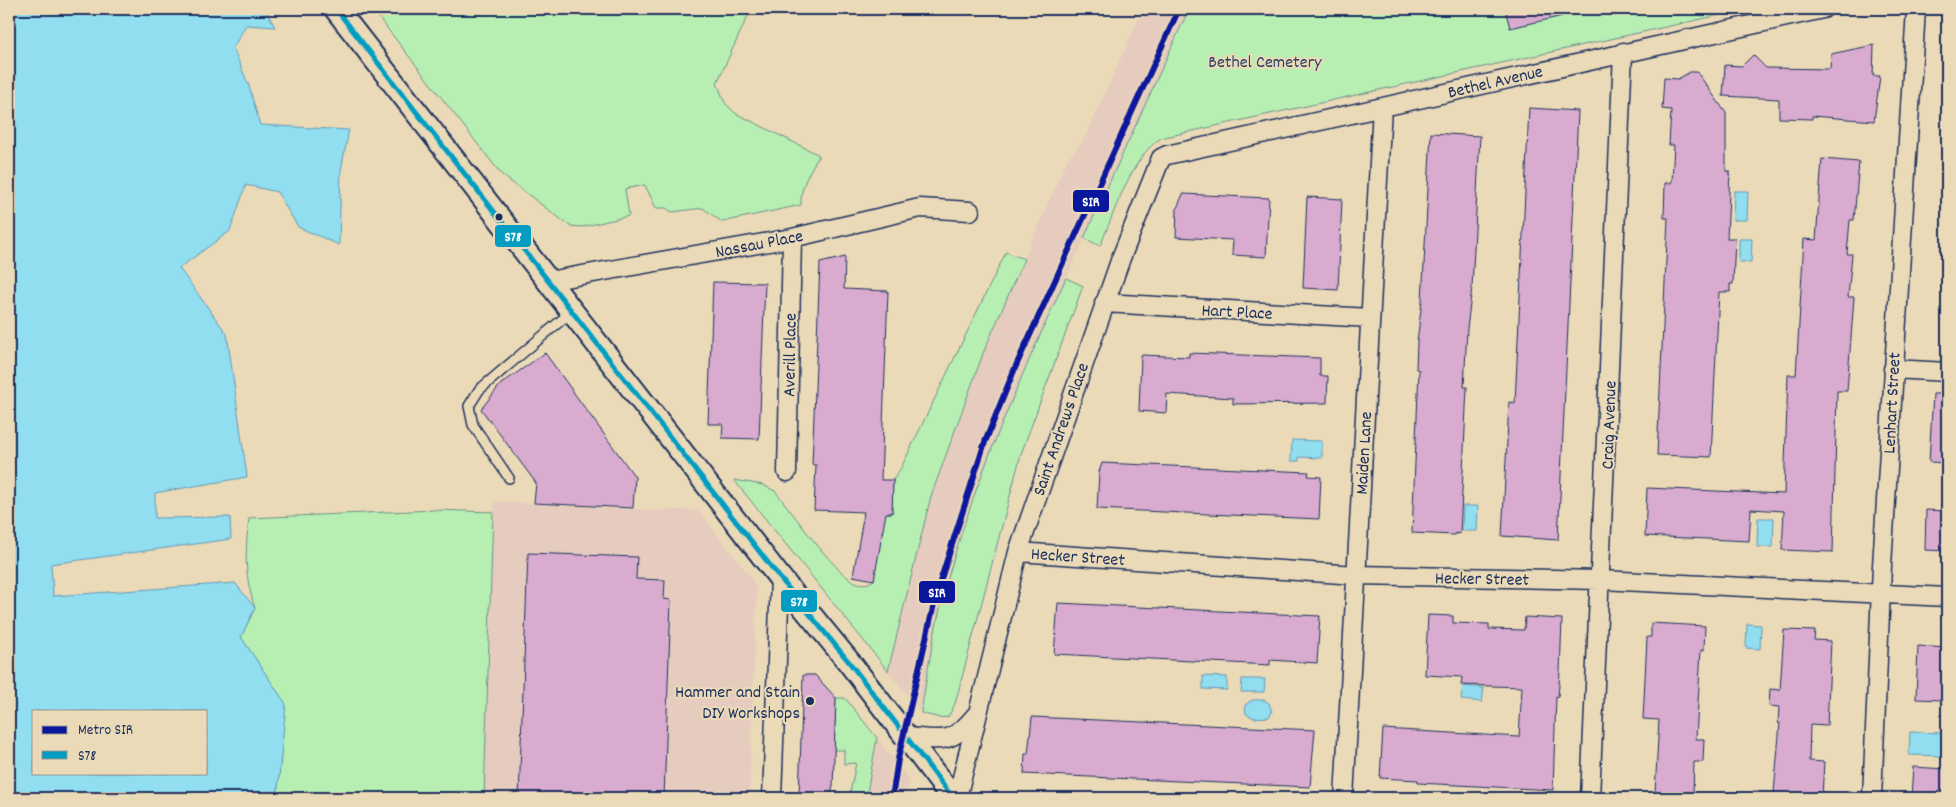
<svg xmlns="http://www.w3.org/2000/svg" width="1956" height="807" font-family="Dekko,sans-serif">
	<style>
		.built { fill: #e6ccbe }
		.green { fill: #b7efb2; stroke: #698f88 }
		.water { fill: #91def0; stroke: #6298b6; fill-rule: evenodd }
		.building { fill: #d9accf; stroke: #1b2f5e }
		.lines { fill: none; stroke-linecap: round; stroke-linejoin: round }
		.service-casing { stroke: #1b2f5e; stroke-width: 12 }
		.minor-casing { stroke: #1b2f5e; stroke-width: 21 }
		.tertiary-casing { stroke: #1b2f5e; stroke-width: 26 }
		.service { stroke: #ebdab7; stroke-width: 9 }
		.minor { stroke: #ebdab7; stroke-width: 18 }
		.tertiary { stroke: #ebdab7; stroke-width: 22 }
		.bus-1-casing { stroke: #ebdab7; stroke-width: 9 }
		.bus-1 { stroke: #039dc3; stroke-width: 5 }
		.metro-1-casing { stroke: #ebdab7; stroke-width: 10 }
		.metro-1 { stroke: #08179c; stroke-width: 6 }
		.bus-dot { fill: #1b2f5e; stroke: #ebdab7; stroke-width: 2 }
		.labels { text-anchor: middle; stroke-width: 4; stroke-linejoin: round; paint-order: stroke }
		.park-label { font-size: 18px; fill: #2b4266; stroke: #ebdab7 }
		.street-label { font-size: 18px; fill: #1b2f5e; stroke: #ebdab7 }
		.poi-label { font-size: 18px; fill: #1b2f5e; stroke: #ebdab7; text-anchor: end }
		.line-badge { stroke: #ebdab7; stroke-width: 2 }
		.badge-label { font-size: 14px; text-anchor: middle; font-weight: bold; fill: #fff }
	</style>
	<rect width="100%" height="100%" fill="#ebdab7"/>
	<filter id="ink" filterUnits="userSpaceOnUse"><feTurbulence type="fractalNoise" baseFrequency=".02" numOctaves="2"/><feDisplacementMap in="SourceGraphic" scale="10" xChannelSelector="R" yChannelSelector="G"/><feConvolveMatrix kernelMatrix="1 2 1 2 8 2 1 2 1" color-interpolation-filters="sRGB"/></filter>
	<g filter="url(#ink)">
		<path class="built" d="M1143,9H1189L1047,321L1003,423L964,525L943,597L921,713L888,671L931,496L984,351L1027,251L1068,158L1083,141Z
			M494,501L648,510H698L751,577L757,589L749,798H484Z
			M877,738L909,779L906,798H866Z"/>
		<path class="green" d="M372,9H751L717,83L725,103L735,113L819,155C810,172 800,185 801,205L722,222L703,208L672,212L666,208H656L645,185L625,189L629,216L582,227L570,226L502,175Z
			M1189,9H1747L1161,138C1131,157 1114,214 1100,246L1084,238Z
			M1006,252L1024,259L984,351L931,496L888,671L734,480L763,485L775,491C792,512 833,570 853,581C861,585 867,585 874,580L884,513H892L893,480L901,468Z
			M1066,278L1083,286L1021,454L955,704L948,717L940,718L921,713C927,674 933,635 943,597C971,487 1019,381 1066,278Z
			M434,510L493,512L484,798H277L285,704L241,637L255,608C244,575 245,552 249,518Z
			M836,698H845L877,738L866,798H849L856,763L844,764V750H834Z"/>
		<path class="water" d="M9,9H265L275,27L246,25L233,48L249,86L260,125L349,130L341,170L339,245L298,227L277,192L246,185L230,231L179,268L227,334L247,477L155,493V518L230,517L231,539L51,564L53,596L235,583L255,608L241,637L286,704L277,798H9ZM34,711H206V773H34Z
			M1734,191H1748L1747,220H1733Z
			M1739,239H1752L1751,262H1739Z
			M1292,440L1322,441V458L1299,457V461H1291Z
			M1463,506H1478L1477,531H1462Z
			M1758,518H1774L1773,547H1757Z
			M1747,624L1761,625L1760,649L1746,648Z
			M1203,676L1227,677V690L1203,689Z
			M1242,679H1265L1264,692H1241Z
			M1463,686L1484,688L1482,702L1461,700Z
			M1252,700H1264L1269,703L1272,712L1269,717L1254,718L1246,714L1245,705Z
			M1910,732L1943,733L1942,756L1909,755Z"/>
		<path class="building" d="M1505,9H1562L1563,16L1510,28Z
			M1874,45L1873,76H1880L1874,121L1812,116V119L1779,118V99L1723,96L1725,65L1742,66L1753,55L1766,68L1830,69L1831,54Z
			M1690,72H1697L1726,113V171H1730L1727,238H1735L1733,284H1730V292H1719L1711,457L1657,455L1668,218H1664L1665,183H1671L1672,181L1674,145H1669L1671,110L1662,109L1664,78L1678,79Z
			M1529,108L1578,111L1558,540L1502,536L1509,402L1515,403Z
			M1431,133L1480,136L1472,287L1467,329L1464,387H1467L1460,534L1455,533V535L1412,533L1419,370L1416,369L1417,342L1422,301Z
			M1822,159L1859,162L1854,220H1850L1847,254H1852L1848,297H1854L1847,391H1837L1833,552L1782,550L1784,511L1751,509L1749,541L1645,536L1647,488L1784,494L1788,375H1796L1804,239L1816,240Z
			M1183,194L1269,198L1266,257L1232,255L1233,240L1176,237L1177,208Z
			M1307,197L1342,199L1338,290L1303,288Z
			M845,257L844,289L888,291L881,480H893L892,513H886L874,580L853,576L864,512L814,510L816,465H812L820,263Z
			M713,282L765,283L759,439L722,438L723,424H708Z
			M545,353L635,477L633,508L534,503L536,483L481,409L501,384Z
			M1189,353L1320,358V376H1328L1327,403L1233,404V398L1167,394L1166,413L1139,411L1141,355L1189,357Z
			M1933,394H1947V463L1929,462Z
			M1102,463L1309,472L1308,476L1321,477L1319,519L1097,509L1099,472Z
			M1926,510L1947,511V551L1925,550Z
			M528,553L637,557L636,579L665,580L664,599L671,600L664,798H519Z
			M1058,603L1320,616L1317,663L1270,660V665L1054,654Z
			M1428,615L1453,616V623L1489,624V629L1524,630L1525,617L1562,619L1560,672L1558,697L1556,696L1553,790L1418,783V780L1380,778L1383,729L1519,737L1522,687L1461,685L1462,677L1425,675Z
			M1651,623L1705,626L1704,650H1701L1696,739H1704L1703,762H1694L1693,795L1655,793L1659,720L1643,719L1647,637H1651Z
			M1784,630L1815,631L1814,640L1831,641L1827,726L1810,725L1809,761L1824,762L1822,796L1806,795V798H1776V794L1774,793L1780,723H1778L1779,707L1769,706L1770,689L1780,690Z
			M1918,646L1946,648L1943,700L1916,699Z
			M803,675H815L836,698L833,786L830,798H799Z
			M1032,717L1315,730L1310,787L1024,774L1025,754H1028Z
			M1913,767L1946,769L1944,798H1911Z"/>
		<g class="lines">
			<defs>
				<path id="service" d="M509,478L473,425L469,406L479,390L571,312"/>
				<path id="minor" d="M548,281L792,238L920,208L970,211
					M1104,303L1370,318
					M1893,369L1947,372
					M787,472L792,238
					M1018,552L1356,575L1601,580L1947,597
					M907,737C943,740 951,745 976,715
					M772,798L780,578
					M957,798L1018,552L1121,258L1161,158L1167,155L1823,9
					M1344,798L1382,107
					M1590,798L1623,52
					M1872,798L1882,566L1916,9"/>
				<path id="tertiary" d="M336,9L780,578L849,662L953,798"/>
			</defs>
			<use href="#service" class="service-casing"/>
			<use href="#minor" class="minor-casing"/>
			<use href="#tertiary" class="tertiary-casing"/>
			<use href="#service" class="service"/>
			<use href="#minor" class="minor"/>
			<use href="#tertiary" class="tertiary"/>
			<defs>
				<path id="bus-1" d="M336,9L780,578L849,662L953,798"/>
			</defs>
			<use href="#bus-1" class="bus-1-casing"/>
			<use href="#bus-1" class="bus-1"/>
			<defs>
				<path id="metro-1" d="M892,798L898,759L937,591L985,442L1015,368L1179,9"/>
			</defs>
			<use href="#metro-1" class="metro-1-casing"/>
			<use href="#metro-1" class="metro-1"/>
		</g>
	</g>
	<g class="bus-dot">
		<circle cx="499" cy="217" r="4.5"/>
		<circle cx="810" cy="701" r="5"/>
	</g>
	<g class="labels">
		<g class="park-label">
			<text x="1265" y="67">Bethel Cemetery</text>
		</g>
		<g class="street-label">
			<text transform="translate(1495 81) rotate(-13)" y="6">Bethel Avenue</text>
			<text transform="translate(759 243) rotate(-11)" y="6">Nassau Place</text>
			<text transform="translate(1237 311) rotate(3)" y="6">Hart Place</text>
			<text transform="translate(789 355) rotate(-89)" y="6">Averill Place</text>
			<text transform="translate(1891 403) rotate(-87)" y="6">Lenhart Street</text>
			<text transform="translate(1608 425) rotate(-88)" y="6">Craig Avenue</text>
			<text transform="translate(1060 429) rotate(-71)" y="6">Saint Andrews Place</text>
			<text transform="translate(1363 453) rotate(-87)" y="6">Maiden Lane</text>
			<text transform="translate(1078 556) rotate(4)" y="6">Hecker Street</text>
			<text transform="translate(1482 578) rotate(1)" y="6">Hecker Street</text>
		</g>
		<g class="poi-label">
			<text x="800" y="697">Hammer and Stain<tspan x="800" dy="21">DIY Workshops</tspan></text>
		</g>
	</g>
	<g class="line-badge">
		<rect x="1072" y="189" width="38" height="24" rx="5" fill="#08179c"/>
		<rect x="494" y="224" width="38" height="24" rx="5" fill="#039dc3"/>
		<rect x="918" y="580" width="38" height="24" rx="5" fill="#08179c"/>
		<rect x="780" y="589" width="38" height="24" rx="5" fill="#039dc3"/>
	</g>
	<g class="badge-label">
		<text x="1091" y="206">SIR</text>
		<text x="513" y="241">S78</text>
		<text x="937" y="597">SIR</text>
		<text x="799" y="606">S78</text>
	</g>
	<rect width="1956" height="807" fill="none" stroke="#ebdab7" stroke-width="30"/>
	<rect x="15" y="15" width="1926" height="777" fill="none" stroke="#1b2f5e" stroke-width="2" filter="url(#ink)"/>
	<rect x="32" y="710" width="175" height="65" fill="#ebdab7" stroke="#989693"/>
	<rect x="42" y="726" width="25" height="8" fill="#08179c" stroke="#989693"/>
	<text x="78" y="734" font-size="15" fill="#1b2f5e">Metro SIR</text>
	<rect x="42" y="751" width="25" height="8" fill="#039dc3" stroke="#989693"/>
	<text x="78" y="760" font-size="15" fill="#1b2f5e">S78</text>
</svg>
